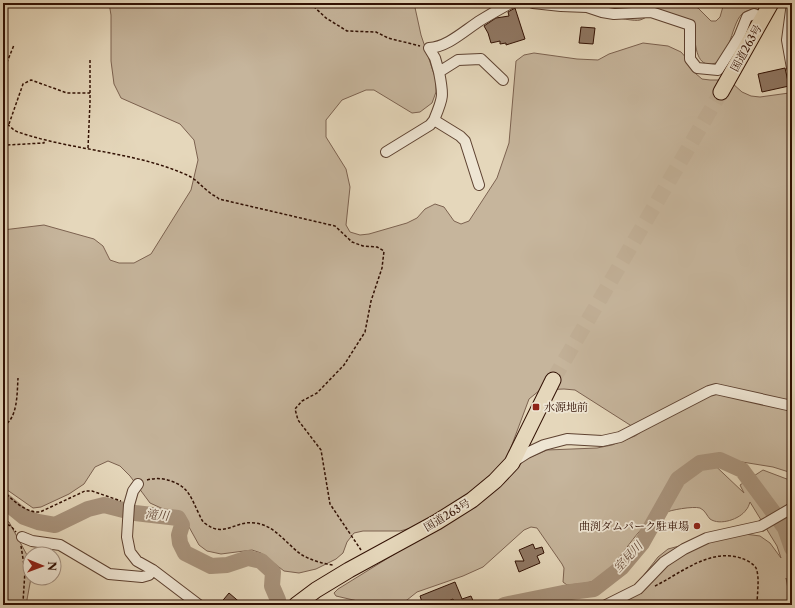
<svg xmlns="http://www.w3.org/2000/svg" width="795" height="608" font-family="'Libre Caslon Text','Noto Serif JP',serif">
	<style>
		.green { fill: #c6b59c; stroke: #7c6250 }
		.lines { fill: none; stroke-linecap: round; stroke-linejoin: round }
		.river { stroke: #a8937c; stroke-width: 16 }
		.building { fill: #8f7763; stroke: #311003 }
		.highway-tunnel { stroke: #c1af96; stroke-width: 15; stroke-dasharray: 15 8; stroke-linecap: butt }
		.minor-casing { stroke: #5e4231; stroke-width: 12 }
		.highway-casing { stroke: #311003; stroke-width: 17 }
		.path { stroke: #311003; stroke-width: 1.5; stroke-dasharray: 3 2; stroke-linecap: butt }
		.minor { stroke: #eee5d3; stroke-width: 10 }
		.highway { stroke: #e5d7bb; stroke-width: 15 }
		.poi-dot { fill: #8f2418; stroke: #eee5d3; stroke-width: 1.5 }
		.labels { text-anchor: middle; stroke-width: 3.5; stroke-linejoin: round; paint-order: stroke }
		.street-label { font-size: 11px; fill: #311003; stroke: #eee5d3 }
		.poi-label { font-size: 11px; fill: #311003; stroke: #eee5d3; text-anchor: start }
		.water-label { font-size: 12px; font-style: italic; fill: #614433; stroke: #eee5d3 }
	</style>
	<rect width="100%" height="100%" fill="#e5d7bb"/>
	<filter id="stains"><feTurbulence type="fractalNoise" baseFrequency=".005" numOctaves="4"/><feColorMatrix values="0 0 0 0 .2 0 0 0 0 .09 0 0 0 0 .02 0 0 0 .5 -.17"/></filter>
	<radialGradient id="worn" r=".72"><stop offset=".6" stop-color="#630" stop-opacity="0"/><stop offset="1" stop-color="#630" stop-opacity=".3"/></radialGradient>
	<path class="green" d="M109,3H414L421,35L436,80V92L432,103L420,112L412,113L374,90H366L342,100L326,120V137L346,169L350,187L346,225L350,232L360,235L369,234L407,223L417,218L425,209L435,204L444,207L454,221L461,224L469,221L497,178L509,143L516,61L524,55L534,53L577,59L598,60L609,54L643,43L668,46L681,52L688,60L695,73L702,79L710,80H719L732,83L742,92L751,96L760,97L789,93L792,95V473L773,467L705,456L744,493L740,485L763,470L792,481V595L786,578L791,605H612L629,594L658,557L668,549L724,534H745L760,536L770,543L781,558L777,546L750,502C749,505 748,508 746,510C740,519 720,526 710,519C707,516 705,510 700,508C693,506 670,510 664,513C633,526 624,562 597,579C590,584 576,584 567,585L563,582L564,568L562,564L537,528L531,527L524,530L483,567L463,576L417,592L407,600L399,605H375L336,596L334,593L338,589L422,537L521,461L547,450L597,448L612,445L635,436L641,432L575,390L564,389L540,390L529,399L507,458L493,475L475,491L418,526L400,531H363L354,533L347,542L343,553L336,559L316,569L299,573L284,571L261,553L252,550L221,554L207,551L199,545L189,527L181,517L150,503L130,476L120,466L108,461L95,467L84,484L69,494L41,507L33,508L3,487V230L44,225L94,239L103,246L110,260L119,263H134L151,254L191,190L198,160L194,140L180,124L121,98L114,84L111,61V15Z
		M561,3H685L698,8L711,21H716L720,17L724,3H764C757,11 749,8 742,14C730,25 730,67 708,64C695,63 695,39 694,29L653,8C649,14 647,18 640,20C630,23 575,7 561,3Z
		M3,519L9,522L27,555L31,578L26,605H3Z"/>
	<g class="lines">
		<path class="river" d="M3,500L24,517L38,522L55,525L88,509L104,505L135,513L178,518L182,525L179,535L180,543L185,553L211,566L227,565L248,558L261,561L273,572L272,586L278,600V605
			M504,605L563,593L594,589L621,568L642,543L678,479L700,463L720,460L742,470L785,528L792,548"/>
	</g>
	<path class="building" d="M515,8L525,39L506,45V43L500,44V41L491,43L488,33L484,26L496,18L509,16L508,12Z
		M581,27L595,28L593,44L579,43Z
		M785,68L789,86L762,92L758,74Z
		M533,544L535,549L542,547L544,553L537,556L540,563L519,572L515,561H524L519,550Z
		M455,582L462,599L471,596L474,603L467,605H448L454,602L453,599L439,605H423L420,596Z
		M229,593L243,605H219Z"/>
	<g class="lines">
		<path class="highway-tunnel" d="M553,380L721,92"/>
		<defs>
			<path id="minor" d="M533,3L561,6L587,7L602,12L614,14L651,12L690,25V59L697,68L718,70L739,37L747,17L754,14L762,18
				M792,3L787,40L792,68
				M439,72L435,58L429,48C448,47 465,30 481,20C491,14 501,8 511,3
				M386,152L430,125L434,120
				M479,185L465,141L460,136L434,120C443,98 444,97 439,72L458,60L481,59L503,80
				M513,462L527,453L544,445L567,439L602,441L620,437L709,391L716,389L792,406
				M138,484L133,491L129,505L127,537L130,552L137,561L153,570L199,605
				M22,537L32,541L60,545L109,574L142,577L149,575L153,570
				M606,605L638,589L664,562L684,549L707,538L761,526L792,508"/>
			<path id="highway" d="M721,92L771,3
				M296,605L316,590L349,570L437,522L472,500L495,481L512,463L553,380"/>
		</defs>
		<use href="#minor" class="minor-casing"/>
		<use href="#highway" class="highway-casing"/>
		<path class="path" d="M102,3L108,4L110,3
			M310,3L326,18L347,31L376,32L388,38L420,46
			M3,72L14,45
			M3,122C9,124 12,130 18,132C73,151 133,151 187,175C196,179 201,186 209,192C212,195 216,196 219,199L335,226L352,242L363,246L377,247L384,251L382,268L371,301L365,332L344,365L317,393L302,401L295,409L298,420L321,450L330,504L361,550
			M9,124L23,84L31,80L67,93H90
			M3,143L6,145L44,143V140
			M88,148L90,102V60
			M3,426C18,419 17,393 18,378
			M147,480C155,478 163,478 171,481C189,487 191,498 199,514C201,518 202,522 206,524C224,538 236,520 255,523C275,525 286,544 302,555C311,560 323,564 333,565
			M3,491C13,500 25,513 40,512L85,491H92L121,501
			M3,523L11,526L16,532
			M21,546L25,571L23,602L21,605
			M655,586C681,573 710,548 741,558C746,560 753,563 756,568C760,577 757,595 757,605"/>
		<use href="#minor" class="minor"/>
		<use href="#highway" class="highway"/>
	</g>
	<g class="poi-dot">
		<rect x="532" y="403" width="8" height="8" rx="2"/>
		<circle cx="697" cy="526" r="4"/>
	</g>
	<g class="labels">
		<g class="street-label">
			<text transform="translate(746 48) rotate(-61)" y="4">国道263号</text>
			<text transform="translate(447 515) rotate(-31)" y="4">国道263号</text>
		</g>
		<g class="poi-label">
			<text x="544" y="411">水源地前</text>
			<text x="689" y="530" text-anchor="end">曲渕ダムパーク駐車場</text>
		</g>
		<g class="water-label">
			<text transform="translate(157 515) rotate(6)" y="4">滝川</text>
			<text transform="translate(628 557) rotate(-47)" y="4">室見川</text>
		</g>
	</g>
	<rect width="795" height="608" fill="none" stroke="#e5d7bb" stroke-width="16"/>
	<rect x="4" y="4" width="787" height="600" fill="none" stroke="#311003" stroke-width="2"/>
	<rect x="8" y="8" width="779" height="592" fill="none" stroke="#311003"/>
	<g transform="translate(42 566) rotate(91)"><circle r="19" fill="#eee5d3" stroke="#a29080"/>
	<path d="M0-3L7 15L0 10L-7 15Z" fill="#8f2418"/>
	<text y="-6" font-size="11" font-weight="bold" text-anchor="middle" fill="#311003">N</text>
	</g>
	<rect width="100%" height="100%" filter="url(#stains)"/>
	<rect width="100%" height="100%" fill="url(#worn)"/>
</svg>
